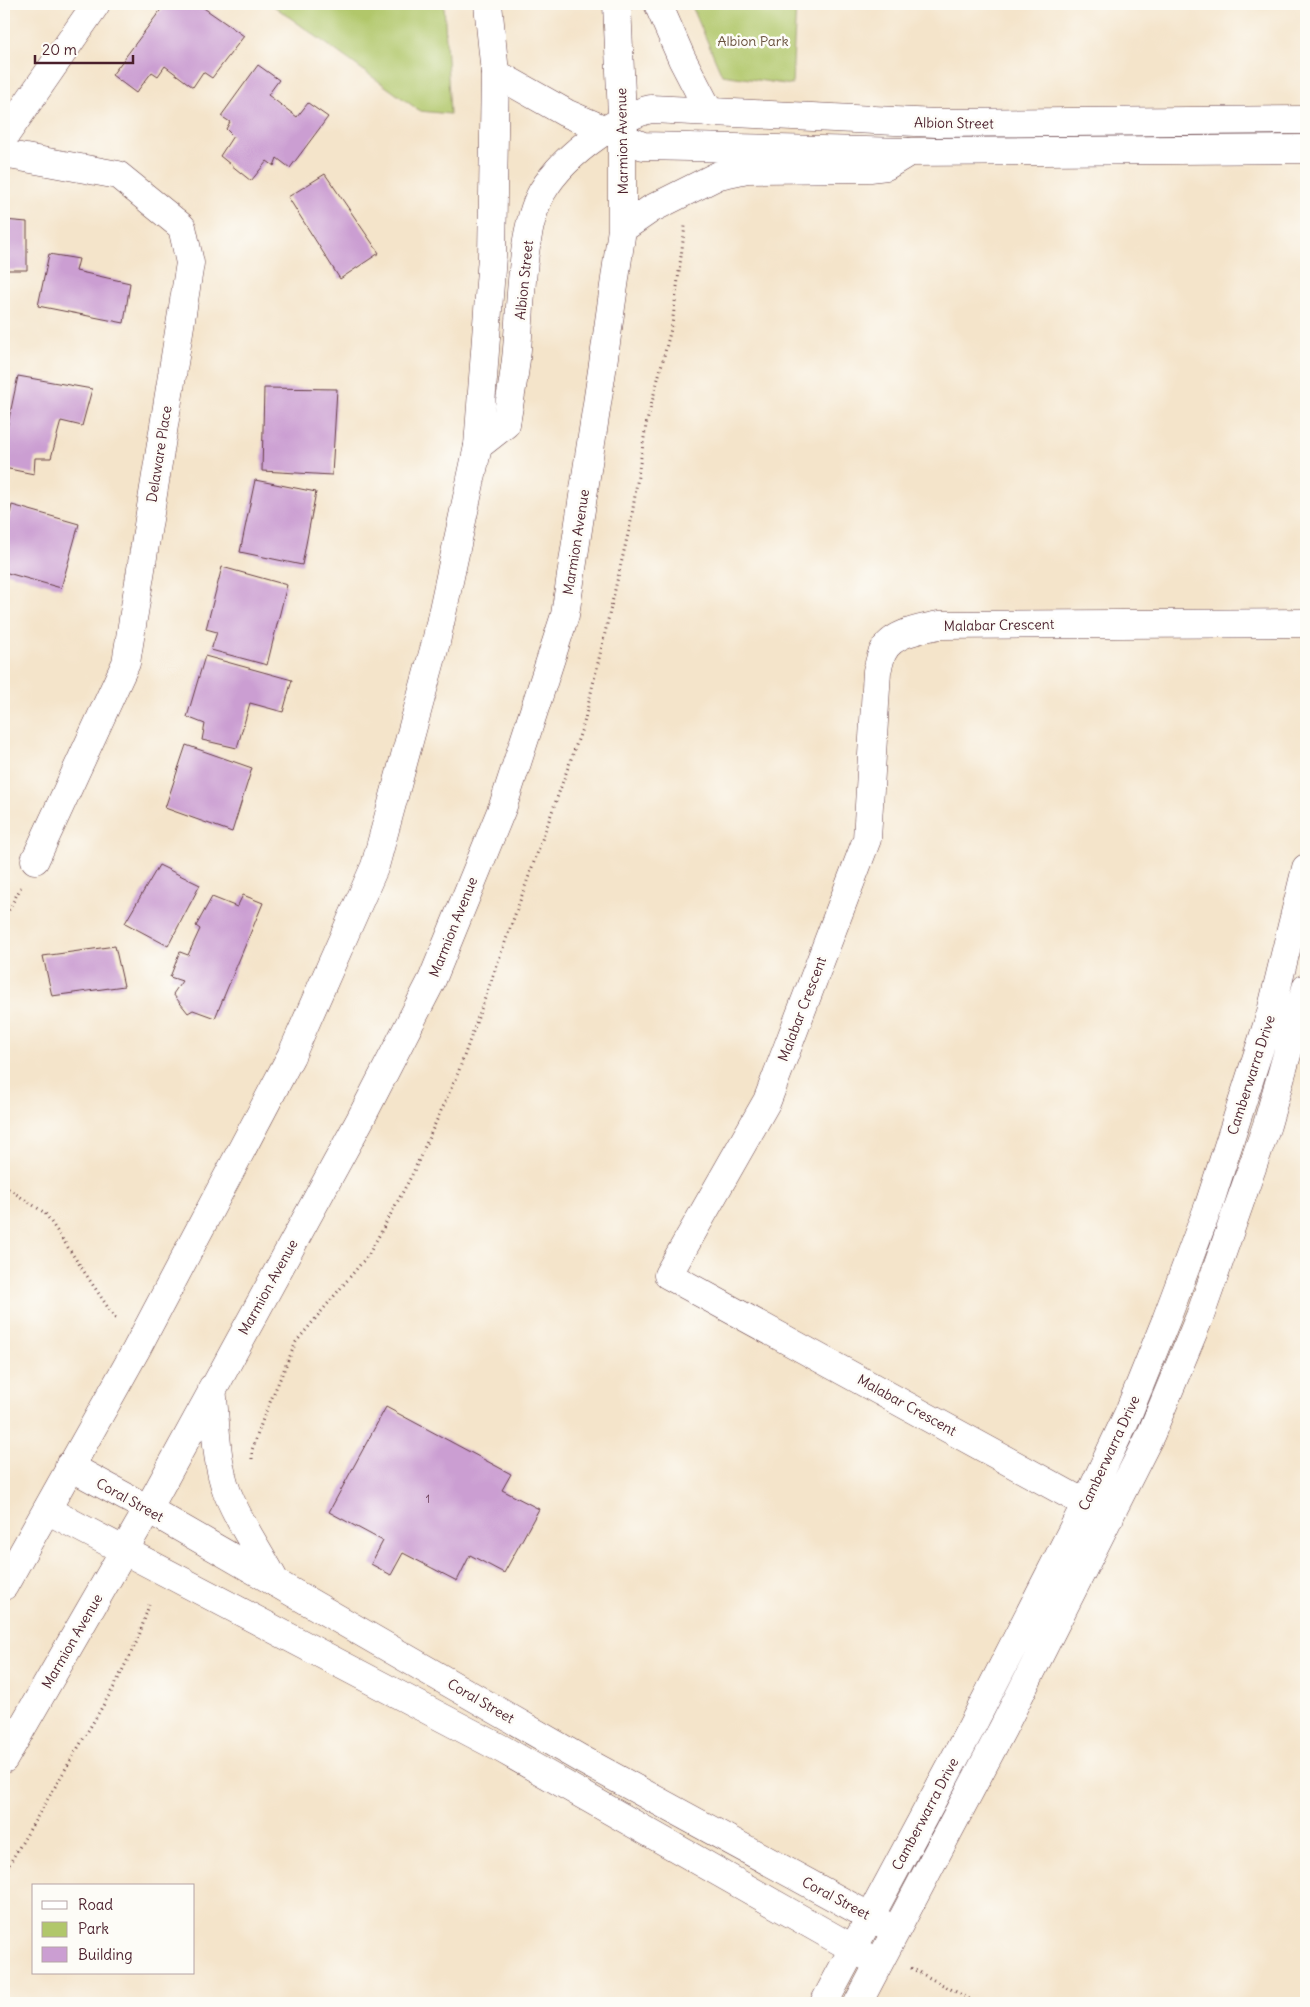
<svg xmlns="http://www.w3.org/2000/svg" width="1310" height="2007" font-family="Delius,sans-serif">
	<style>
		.green { fill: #b1c76b; stroke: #7e734b }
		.building { fill: #cb9ed2 }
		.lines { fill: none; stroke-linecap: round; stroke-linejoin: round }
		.minor-casing { stroke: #643d43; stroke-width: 29 }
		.highway-casing { stroke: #643d43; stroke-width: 29 }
		.path { stroke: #643d43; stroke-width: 3; stroke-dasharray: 1 4; stroke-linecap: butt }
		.minor { stroke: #fff; stroke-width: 28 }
		.highway { stroke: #fff; stroke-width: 28 }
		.labels { text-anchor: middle; stroke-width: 5; stroke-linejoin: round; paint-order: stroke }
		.number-label { font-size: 11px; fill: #6a3f55 }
		.park-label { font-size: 14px; fill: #69513e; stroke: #fdfcf7 }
		.street-label { font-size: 14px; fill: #4a1f2b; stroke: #fdfcf7 }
	</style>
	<rect width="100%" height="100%" fill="#fdfcf7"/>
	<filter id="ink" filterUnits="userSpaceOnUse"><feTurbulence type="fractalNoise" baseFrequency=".02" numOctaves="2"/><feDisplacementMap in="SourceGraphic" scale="10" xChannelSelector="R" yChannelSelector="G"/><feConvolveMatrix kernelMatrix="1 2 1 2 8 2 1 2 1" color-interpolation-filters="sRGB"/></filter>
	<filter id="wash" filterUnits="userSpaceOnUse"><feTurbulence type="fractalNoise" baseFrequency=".0096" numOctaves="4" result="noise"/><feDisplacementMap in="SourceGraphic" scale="20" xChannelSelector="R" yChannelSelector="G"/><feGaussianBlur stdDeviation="1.12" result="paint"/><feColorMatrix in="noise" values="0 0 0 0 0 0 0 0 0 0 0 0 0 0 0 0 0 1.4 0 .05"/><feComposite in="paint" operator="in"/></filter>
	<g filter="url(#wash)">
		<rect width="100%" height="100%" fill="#f4e4ca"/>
		<path class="green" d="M271,4H444L450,114L420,111Z
			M691,4H796L792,85L722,75Z"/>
		<g id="blocks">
			<path class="building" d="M165,4H198L244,36L212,78L203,72L193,87L165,66L158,76L152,72L136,93L112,75Z
				M258,65L279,80L268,95L297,117L308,103L328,117L290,168L277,158L274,166L267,161L251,181L220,156L233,136L226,129L230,122L221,116Z
				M325,174L379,253L340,279L288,197Z
				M4,220L27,222V270H4Z
				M49,254L79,259L76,271L130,283L124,323L38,306Z
				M18,376L92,389L82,426L61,421L51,458H35L34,474L4,468V442Z
				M264,388L337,389L332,475L262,471Z
				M255,480L316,492L302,565L240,552Z
				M12,505L79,524L61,588L4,572V540Z
				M222,567L287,585L267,665L211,650L217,632L206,629Z
				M205,656L292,680L283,712L250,703L237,748L202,740L205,724L187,717Z
				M186,745L252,768L232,832L165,808Z
				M159,865L200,885L168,946L125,923Z
				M243,895L263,903L215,1018L193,1010L188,1013L173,994L182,981L170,977L180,952L188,955L200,929L196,926L212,897L237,907Z
				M115,946L124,986L52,996L43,956Z
				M386,1407L511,1474L502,1490L539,1509L504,1573L470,1555L457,1581L403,1553L391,1575L371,1564L383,1541L329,1512Z"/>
		</g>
	</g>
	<g filter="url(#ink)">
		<use href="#blocks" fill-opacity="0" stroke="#643d43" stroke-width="1"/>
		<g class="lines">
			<defs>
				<path id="minor" d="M495,73L566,113L643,146L909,152L1306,149
					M4,137L96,4
					M4,154L118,175L182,227L190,263L126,663L35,860
					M478,446L506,424C510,399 515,374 517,349C521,306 521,229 542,192C555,170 577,150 597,136C613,125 632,113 651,109L936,123L1306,120
					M69,1466L148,1509L581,1759L887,1926
					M47,1510L502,1749L868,1957
					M1110,1517L668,1275L767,1101L867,839L877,671C879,665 880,657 883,652C892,633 921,629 939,625L1306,623
					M824,2003L971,1728L1086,1503L1128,1414L1166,1320L1209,1205L1270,1016L1306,868
					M858,2003L1003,1728L1151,1434L1200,1316L1267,1125L1306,988"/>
				<path id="highway" d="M658,4L682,59L710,113
					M622,229L651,209L719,175L747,169L870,168L886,166L909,152
					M212,1388C216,1422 215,1460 227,1492C240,1525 260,1552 276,1583
					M4,1586L136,1350L291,1056L375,866L436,642L478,446L492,256L495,73L488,4
					M4,1759L148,1509L360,1120L432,980L503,806L565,615L603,364L622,229V116L617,4"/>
			</defs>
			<use href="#minor" class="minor-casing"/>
			<use href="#highway" class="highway-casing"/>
			<path class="path" d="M4,919L22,885
				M4,1186L45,1213L117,1321
				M252,1459V1450L264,1416L296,1342L369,1254L412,1175L458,1073L584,723L631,521L646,425L672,325L685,226
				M4,1873L114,1687L138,1639L149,1605
				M911,1968L977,2003"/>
			<use href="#minor" class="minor"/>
			<use href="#highway" class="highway"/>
		</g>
	</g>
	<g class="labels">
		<g class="number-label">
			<text x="428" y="1503">1</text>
		</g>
		<g class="park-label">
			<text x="753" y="46">Albion Park</text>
		</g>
		<g class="street-label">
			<text transform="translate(954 123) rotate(1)" y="5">Albion Street</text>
			<text transform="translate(622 141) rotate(-91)" y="5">Marmion Avenue</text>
			<text transform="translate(524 280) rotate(-84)" y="5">Albion Street</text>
			<text transform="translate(159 454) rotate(-81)" y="5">Delaware Place</text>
			<text transform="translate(576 542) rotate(-81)" y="5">Marmion Avenue</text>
			<text transform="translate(999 625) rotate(-1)" y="5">Malabar Crescent</text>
			<text transform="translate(453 927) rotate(-68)" y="5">Marmion Avenue</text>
			<text transform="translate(802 1009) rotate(-69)" y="5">Malabar Crescent</text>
			<text transform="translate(1251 1075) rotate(-72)" y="5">Camberwarra Drive</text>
			<text transform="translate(268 1287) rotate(-61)" y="5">Marmion Avenue</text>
			<text transform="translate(907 1405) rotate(29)" y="5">Malabar Crescent</text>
			<text transform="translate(1109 1453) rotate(-65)" y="5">Camberwarra Drive</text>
			<text transform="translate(130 1500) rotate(29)" y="5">Coral Street</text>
			<text transform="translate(72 1641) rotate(-60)" y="5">Marmion Avenue</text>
			<text transform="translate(481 1701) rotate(30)" y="5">Coral Street</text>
			<text transform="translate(925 1814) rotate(-62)" y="5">Camberwarra Drive</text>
			<text transform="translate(836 1898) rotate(28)" y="5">Coral Street</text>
		</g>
	</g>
	<rect width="1310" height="2007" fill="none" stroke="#fdfcf7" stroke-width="20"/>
	<rect x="32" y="1884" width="162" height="90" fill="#fdfcf7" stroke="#b5a4a5"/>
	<rect x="42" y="1901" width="25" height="8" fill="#ffffff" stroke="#b5a4a5"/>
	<text x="78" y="1910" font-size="15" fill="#4a1f2b">Road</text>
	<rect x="42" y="1922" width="25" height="15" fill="#b1c76b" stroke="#b5a4a5"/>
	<text x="78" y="1934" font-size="15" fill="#4a1f2b">Park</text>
	<rect x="42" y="1947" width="25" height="15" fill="#cb9ed2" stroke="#b5a4a5"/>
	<text x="78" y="1960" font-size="15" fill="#4a1f2b">Building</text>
	<path d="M35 55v8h98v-8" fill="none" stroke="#4a1f2b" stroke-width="2.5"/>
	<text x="42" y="55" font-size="15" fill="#4a1f2b" stroke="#fdfcf7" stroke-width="4" paint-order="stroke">20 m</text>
</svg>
